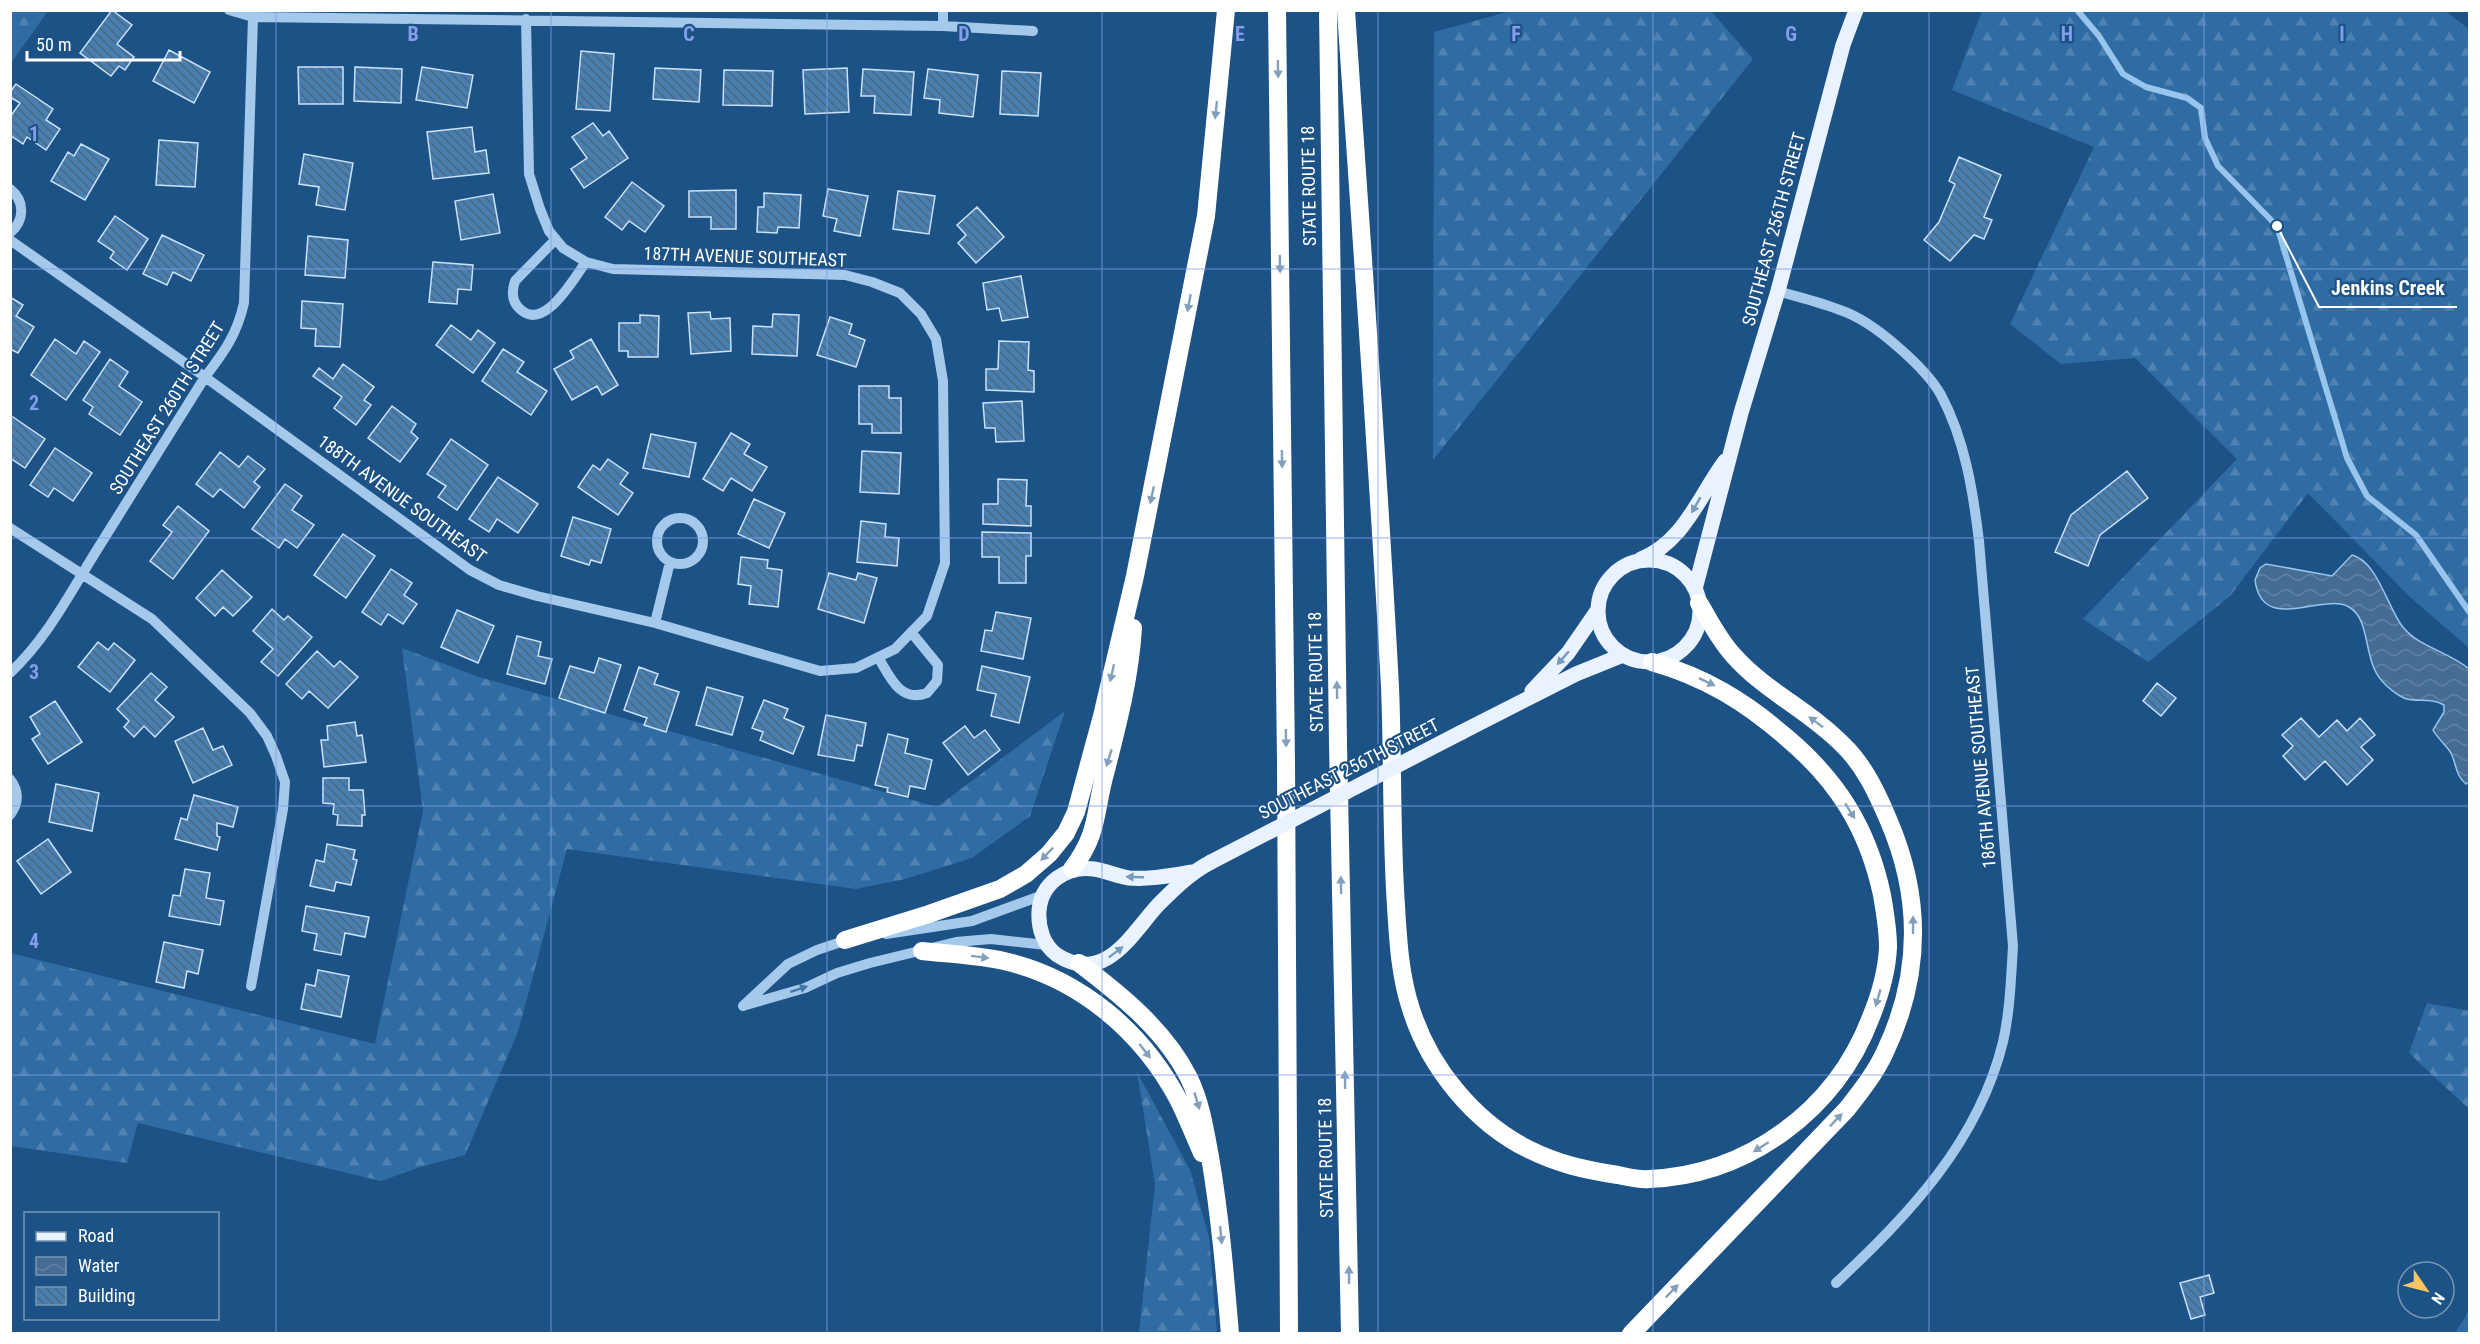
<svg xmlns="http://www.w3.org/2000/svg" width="2480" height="1344" font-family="'Roboto Condensed',sans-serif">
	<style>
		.forest { fill: url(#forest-firs) }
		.water { fill: url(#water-waves); stroke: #97c5ed; stroke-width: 1.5 }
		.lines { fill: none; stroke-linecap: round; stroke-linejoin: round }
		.stream { stroke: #97c5ed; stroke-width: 6 }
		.building { fill: url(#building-back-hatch); stroke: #c9e2f8; stroke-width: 1.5 }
		.minor { stroke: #a4c9eb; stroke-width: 10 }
		.major { stroke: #e9f3ff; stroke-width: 15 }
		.highway { stroke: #fff; stroke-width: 18 }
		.major-bridge { stroke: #e9f3ff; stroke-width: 15 }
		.oneway { fill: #82a0bc }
		.oneway2 { fill: #789abc }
		.oneway3 { fill: #4576a4 }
		.grid { fill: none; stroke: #839eea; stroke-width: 1.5; stroke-opacity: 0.55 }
		.labels { text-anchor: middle; stroke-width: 4.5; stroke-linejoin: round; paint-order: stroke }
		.street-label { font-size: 18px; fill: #fff; stroke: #1c5286 }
		.grid-label { font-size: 20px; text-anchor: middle; font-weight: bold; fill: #839eea; stroke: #1c5286; stroke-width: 4.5; stroke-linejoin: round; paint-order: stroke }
		.leader { fill: none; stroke: #fff; stroke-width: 2 }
		.callout-dot { fill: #fff; stroke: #1c5286; stroke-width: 2 }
		.callout-label { font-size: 20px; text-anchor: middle; font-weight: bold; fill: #fff; stroke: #1c5286; stroke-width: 4.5; stroke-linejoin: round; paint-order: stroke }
	</style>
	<defs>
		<pattern id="forest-firs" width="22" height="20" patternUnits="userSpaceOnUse" patternTransform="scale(1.5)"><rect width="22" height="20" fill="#2f6ca4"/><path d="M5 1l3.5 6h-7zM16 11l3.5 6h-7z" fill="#4e82b2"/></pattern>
		<pattern id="water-waves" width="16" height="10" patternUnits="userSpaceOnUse" patternTransform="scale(1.5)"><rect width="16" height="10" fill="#456c92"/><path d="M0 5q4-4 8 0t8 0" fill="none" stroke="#6182a2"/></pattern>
		<pattern id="building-back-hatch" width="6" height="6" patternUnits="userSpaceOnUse" patternTransform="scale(1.5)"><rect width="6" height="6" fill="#497eb1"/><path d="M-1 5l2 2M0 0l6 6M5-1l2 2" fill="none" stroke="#4a6884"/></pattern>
	</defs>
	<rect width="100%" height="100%" fill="#1c5286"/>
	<path class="forest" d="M11,10L48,11L11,63L10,11Z
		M1511,11H1711L1753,59L1433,460L1434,32Z
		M2445,11L2470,30L2469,648L2409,596L2308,493L2230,596L2148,662L2083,619L2237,459L2135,358L2061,364L2010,324L2094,147L1952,90L1982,11Z
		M402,648L479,677L937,807L1065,711L1030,816L972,858L905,879L856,889L567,849L518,1032L465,1155L420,1167L381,1181L138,1123L127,1163L11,1146L10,953L375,1044L423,811Z
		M2427,1003L2469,1011V1109L2409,1053Z
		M1137,1072L1190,1170L1209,1237L1217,1333H1139L1155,1184Z
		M2469,1311V1333H2455Z"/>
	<path class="water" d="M2352,555C2377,561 2387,606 2402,626C2418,647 2450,652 2469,669L2470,781L2466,784C2455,775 2457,765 2451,753C2446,745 2438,739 2433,730L2444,712V705C2431,697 2416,703 2404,698C2397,695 2387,687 2382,681C2363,661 2371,619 2349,607C2322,592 2262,635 2255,580L2260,568L2266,564L2332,576Z"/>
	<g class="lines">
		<path class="stream" d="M2077,10L2099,36L2123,74L2146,87L2187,98L2201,108L2205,138L2218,166L2277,226L2347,458L2367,496L2416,535L2470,613"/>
	</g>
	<path class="building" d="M112,10L132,25L117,44L134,57L125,70L119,66L111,76L80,53Z
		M169,50L210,72L194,103L153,81Z
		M581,51L614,54L610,111L576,109Z
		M298,67H343V104H299Z
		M355,67L402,69L401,103L354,101Z
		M422,67L473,75L467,108L416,100Z
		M655,68L701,70L699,102L653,99Z
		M847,68L849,112L805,114L803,70Z
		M863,69L914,72L911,115L874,113L875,96H861Z
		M928,69L978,75L973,117L939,113L940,100L924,98Z
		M724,70L773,71L772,106L723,105Z
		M1002,71L1041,73L1038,116L1000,114Z
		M16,84L53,109L46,120L60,129L46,150L27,137L23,144L10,135V117L20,103L10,97V92Z
		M593,123L603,136L609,131L628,158L584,188L571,169L587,158L572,137Z
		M472,127L475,152L486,150L489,173L433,179L427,132Z
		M159,140L198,143L195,187L156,185Z
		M81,144L109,159L85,200L51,181L68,152L74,156Z
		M304,154L353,163L345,210L316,205L319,187L299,184Z
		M1959,157L2001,175L1984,217L1992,220L1984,239L1974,235L1950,261L1924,240L1939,222L1955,184L1949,181Z
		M632,182L664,206L645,232L629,221L622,230L605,217Z
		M828,189L868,196L860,236L834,231L837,219L823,216Z
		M736,190V229H711V217H689V191Z
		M898,191L935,196L929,234L893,229Z
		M764,193L801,195L799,228L778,227L777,233L757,232L758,207H764Z
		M493,194L500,233L461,240L455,201Z
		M977,207L1004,237L976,263L958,243L966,235L957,225Z
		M115,216L148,239L127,270L110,258L114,252L98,241Z
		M162,235L204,255L191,281L173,272L167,285L143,274Z
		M308,236L348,240L345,278L305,275Z
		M433,262L473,265L471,290L458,289L457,304L429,302Z
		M1021,276L1028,317L1002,321L999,308L987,310L983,283Z
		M10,297L23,305L16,316L34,327L18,353L10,349Z
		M302,301L343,304L340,347L315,346L316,329L301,328Z
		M710,312L711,319L730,318L731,351L691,354L688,313Z
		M773,314L799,315L797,356L752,354L753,326L772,327Z
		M640,315L659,316L658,357H628V351H619V323H640Z
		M830,317L852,324L849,334L865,340L856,367L817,355Z
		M451,325L471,340L478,330L495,343L473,373L436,345Z
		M55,339L76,354L84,341L100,352L66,400L31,375Z
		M591,339L618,385L602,395L597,386L572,400L554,369L574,358L570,351Z
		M999,341L1029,342L1028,370L1034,371V392L986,390V369H998Z
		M503,349L524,362L517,372L547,391L531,415L482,381Z
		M110,359L128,372L119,386L142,402L120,435L89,414L93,407L83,400Z
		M343,364L374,387L364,400L371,405L356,425L334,408L342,397L313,376L319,368L333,379Z
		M859,386H889V398H901V433H872V424H859Z
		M1022,401L1024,441L996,442L995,428H985L983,403Z
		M392,406L416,424L411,432L418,438L400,462L368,438Z
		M10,415L45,439L25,468L10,458Z
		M731,433L750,444L744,454L767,467L752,491L731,478L723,491L703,479Z
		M651,434L696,443L689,477L643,468Z
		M451,439L488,465L457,510L438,497L446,486L427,474Z
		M55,448L92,473L73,501L54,488L48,497L30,485Z
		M862,451L901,453L899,494L860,492Z
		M220,452L239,467L248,456L265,469L254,482L260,487L244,508L220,489L213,497L196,484Z
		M608,459L628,473L620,484L633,493L618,515L578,487L593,465L600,470Z
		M2127,471L2148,498L2100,535L2088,566L2055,552L2071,515Z
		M498,477L538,504L518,533L497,519L489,532L469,519Z
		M998,479L1027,480L1026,506H1031V526L983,524V504H998Z
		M285,484L302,496L292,510L314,525L297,548L285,539L279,548L252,529Z
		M754,499L785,513L769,548L738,534Z
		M178,506L209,531L173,579L150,561L172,532L163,525Z
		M573,517L611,529L601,563L591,560L589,565L561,556Z
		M861,521L886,524L885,537L899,538L897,566L857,562Z
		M982,532L1031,533V556H1026V583H999V557H982Z
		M343,534L375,556L346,598L314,575Z
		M741,557L768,560L767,568L782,570L778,607L749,604L751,586L738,584Z
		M391,569L412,583L404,595L417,604L403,624L388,614L381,625L362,612Z
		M222,570L252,597L233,616L223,607L215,616L196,598Z
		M829,573L856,580L858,573L877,578L864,623L818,609Z
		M272,609L284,620L288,616L312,637L278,676L261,662L273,649L253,631Z
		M457,610L494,626L478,663L441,647Z
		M996,612L1031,618L1023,659L981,651L985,630L992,631Z
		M517,636L541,642L538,656L552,659L545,684L507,674Z
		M98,642L108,650L114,643L135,660L110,692L78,667Z
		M317,651L334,667L340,661L358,677L328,708L309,691L302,699L286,684Z
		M599,658L621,665L605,713L559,698L570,666L594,673Z
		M982,666L1030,677L1019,723L991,716L996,694L977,690Z
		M639,667L658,674L654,684L679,692L666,732L644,725L647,718L624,710Z
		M151,673L167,687L155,700L174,717L155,737L144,726L134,737L124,727L129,721L117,709Z
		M2157,683L2176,698L2161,716L2143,701Z
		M707,687L743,697L732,735L696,725Z
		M764,700L788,709L784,718L804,727L793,754L760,740L763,732L752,728Z
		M55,701L82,742L48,764L32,739L40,734L30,717Z
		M826,715L866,723L862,746L857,745L854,761L818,755Z
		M2301,718L2319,737L2337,720L2347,731L2360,718L2375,735L2361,747L2373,760L2347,785L2325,761L2305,780L2283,756L2293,746L2282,735Z
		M355,722L357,736L362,735L366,762L324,767L321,740H328L327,726Z
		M965,726L974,738L985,730L1000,750L968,775L943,743Z
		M203,728L213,750L223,746L232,765L193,783L175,741Z
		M888,734L908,739L905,753L932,760L925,789L910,786L908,797L887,792L888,788L875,785Z
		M323,778H349V790H363L365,815H362V826L337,825L338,815L333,814L334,804L323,803Z
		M56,784L99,793L92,831L49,822Z
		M194,795L238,807L233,827L217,823V836L220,837L217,850L175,839L181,818L187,820Z
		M48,839L71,872L41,894L17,861Z
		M327,844L355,850L353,859L357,860L351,885L336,882L334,891L310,886L316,860L324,862Z
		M185,869L210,873L206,898L224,901L220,925L169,916L173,895L180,896Z
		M306,906L369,917L365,937L345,933L341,955L314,950L317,934L302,931Z
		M164,942L203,950L198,974L187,971L184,988L156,982Z
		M318,970L349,976L341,1017L301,1009L306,984L315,986Z
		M2209,1275L2214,1293L2200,1297L2205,1315L2191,1319L2180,1283Z"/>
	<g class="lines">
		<path class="minor" d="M229,10L253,17L943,26L1033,31
			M943,26V10
			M10,189C25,201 25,220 10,233
			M556,239L515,281C512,290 511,299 518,307C543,335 573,279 586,262
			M10,240L205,377L470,570L499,585L537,596L655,623L820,671L856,668L895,649L927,616L945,563L943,381L936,339L921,314L900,293L872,282L845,275L613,269L586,262L563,248L549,231L540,209L529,174L526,19
			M1778,291C1798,297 1820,302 1840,310C1861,317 1881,332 1898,347C1913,360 1931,377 1941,395C1965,440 1973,491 1979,541L2013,946C2011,978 2010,1011 2003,1042C1978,1143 1909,1214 1836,1283
			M657 541a23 23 0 1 1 46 0a23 23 0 1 1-46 0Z
			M10,528L152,619L250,713L267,736L276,756L285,782L283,809L251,986
			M655,623L670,562
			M878,657C890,677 900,703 927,693L937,681L938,665L911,632
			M10,673C47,638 69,595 95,553C132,494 169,435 205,377C225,351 237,334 244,303L253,17
			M10,779C19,791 19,803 10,815
			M886,934L972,921L1043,895
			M746,1005L805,988L837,973L870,963L956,942L991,939L1046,945
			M743,1006L788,964L817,950L850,939"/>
		<path class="major" d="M1641,559C1684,542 1699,496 1725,461
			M1598 611a51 51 0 1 1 102 0a51 51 0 1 1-102 0Z
			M1695,589L1741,413L1778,291L1843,45L1856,10
			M1532,691L1568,653L1597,611
			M1462,732L1576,674L1623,655
			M1193,872C1172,875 1150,880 1129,878C1117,876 1106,871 1094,869C1067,865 1041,883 1039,911C1038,927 1043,945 1057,955C1105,986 1132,933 1158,905C1175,888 1190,873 1211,862"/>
		<path class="highway" d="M1277,10L1286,763L1289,1334
			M1328,10L1338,743L1350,1334
			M1346,10C1361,236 1378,461 1390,687C1393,760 1391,833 1396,906C1398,940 1400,976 1411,1009C1429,1067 1474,1122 1528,1149C1558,1164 1585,1170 1618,1175C1628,1177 1638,1180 1649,1179C1748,1175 1836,1110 1871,1017C1880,995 1887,971 1888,947C1888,930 1885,912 1882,895C1868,829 1838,781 1787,738C1746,702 1705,677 1652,662
			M1072,869C1100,832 1094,811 1106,770C1118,723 1130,677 1133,628
			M845,940L929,914L1000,889L1026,874L1049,854L1066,833L1076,812L1102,716L1135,576L1206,216L1226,10
			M922,951C949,954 977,955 1004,961C1079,978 1142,1031 1178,1099C1187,1117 1194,1135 1202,1153
			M1079,963C1121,995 1165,1030 1189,1078C1201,1103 1205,1130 1210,1157C1220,1215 1225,1274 1230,1334
			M1631,1334L1847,1109C1861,1091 1876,1072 1885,1052C1922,974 1922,897 1888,819C1877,793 1864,765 1843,745C1810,711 1765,691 1734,656C1719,640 1710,621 1699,603"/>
		<path class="major-bridge" d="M1211,862L1462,732"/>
	</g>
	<defs><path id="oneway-solid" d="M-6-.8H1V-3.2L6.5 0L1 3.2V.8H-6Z" transform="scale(1.5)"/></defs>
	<g class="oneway">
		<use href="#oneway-solid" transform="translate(1278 69) rotate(89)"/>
		<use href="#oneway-solid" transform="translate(1216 110) rotate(96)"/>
		<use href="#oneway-solid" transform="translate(1280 264) rotate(89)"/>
		<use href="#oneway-solid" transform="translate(1189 303) rotate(101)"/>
		<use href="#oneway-solid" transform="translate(1282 459) rotate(89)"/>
		<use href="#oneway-solid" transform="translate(1152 495) rotate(102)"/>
		<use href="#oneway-solid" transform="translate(1112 673) rotate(103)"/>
		<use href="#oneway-solid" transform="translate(1707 682) rotate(25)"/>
		<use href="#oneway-solid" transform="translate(1337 690) rotate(-91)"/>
		<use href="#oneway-solid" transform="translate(1816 722) rotate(-143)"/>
		<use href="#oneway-solid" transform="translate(1286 738) rotate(89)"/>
		<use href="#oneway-solid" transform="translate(1109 758) rotate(107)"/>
		<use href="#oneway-solid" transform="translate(1850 811) rotate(58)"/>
		<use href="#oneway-solid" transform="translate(1047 854) rotate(134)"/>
		<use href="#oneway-solid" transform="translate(1341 885) rotate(-91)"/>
		<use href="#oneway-solid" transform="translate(1913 925) rotate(-90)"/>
		<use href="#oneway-solid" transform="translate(980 957) rotate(7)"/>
		<use href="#oneway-solid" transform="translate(1878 998) rotate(106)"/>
		<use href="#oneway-solid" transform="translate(1145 1051) rotate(52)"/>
		<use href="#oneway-solid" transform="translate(1345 1080) rotate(-91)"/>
		<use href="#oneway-solid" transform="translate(1197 1101) rotate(73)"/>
		<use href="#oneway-solid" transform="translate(1836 1120) rotate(-46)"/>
		<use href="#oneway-solid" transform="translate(1761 1147) rotate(148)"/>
		<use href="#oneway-solid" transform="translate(1221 1235) rotate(84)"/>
		<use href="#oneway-solid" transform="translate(1349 1275) rotate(-91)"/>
		<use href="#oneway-solid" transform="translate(1672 1291) rotate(-46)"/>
	</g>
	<g class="oneway2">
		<use href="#oneway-solid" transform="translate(1696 505) rotate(120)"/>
		<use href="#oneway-solid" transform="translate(1563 658) rotate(131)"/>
		<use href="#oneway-solid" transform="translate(1135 877) rotate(-178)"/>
		<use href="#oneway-solid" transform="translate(1116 952) rotate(-37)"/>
	</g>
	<use class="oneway3" href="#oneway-solid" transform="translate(799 989) rotate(-18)"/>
	<path class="grid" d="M276,10V1334M551,10V1334M827,10V1334M1102,10V1334M1378,10V1334M1653,10V1334M1929,10V1334M2204,10V1334M10,269H2470M10,538H2470M10,806H2470M10,1075H2470"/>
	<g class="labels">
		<g class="street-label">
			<text transform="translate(1309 186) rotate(-91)" y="6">STATE ROUTE 18</text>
			<text transform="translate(1774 229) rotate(-75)" y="6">SOUTHEAST 256TH STREET</text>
			<text transform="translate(745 257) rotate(2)" y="6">187TH AVENUE SOUTHEAST</text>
			<text transform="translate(167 408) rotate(-58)" y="6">SOUTHEAST 260TH STREET</text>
			<text transform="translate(402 499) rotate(36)" y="6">188TH AVENUE SOUTHEAST</text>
			<text transform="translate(1316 672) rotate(-91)" y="6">STATE ROUTE 18</text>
			<text transform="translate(1981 767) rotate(-95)" y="6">186TH AVENUE SOUTHEAST</text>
			<text transform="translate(1349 769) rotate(-27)" y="6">SOUTHEAST 256TH STREET</text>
			<text transform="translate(1326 1158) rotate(-91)" y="6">STATE ROUTE 18</text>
		</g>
	</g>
	<g class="grid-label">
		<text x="413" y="41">B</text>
		<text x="689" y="41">C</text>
		<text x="964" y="41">D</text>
		<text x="1240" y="41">E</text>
		<text x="1516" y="41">F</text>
		<text x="1791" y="41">G</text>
		<text x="2067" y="41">H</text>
		<text x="2342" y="41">I</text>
		<text x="34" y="141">1</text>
		<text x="34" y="410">2</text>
		<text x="34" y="679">3</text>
		<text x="34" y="948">4</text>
	</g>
	<path class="leader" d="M2277 226L2319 307H2457"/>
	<circle class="callout-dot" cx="2277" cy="226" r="6"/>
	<g class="callout-label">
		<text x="2388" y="295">Jenkins Creek</text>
	</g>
	<rect width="2480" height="1344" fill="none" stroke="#ffffff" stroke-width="24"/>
	<rect x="24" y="1212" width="195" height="108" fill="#1c5286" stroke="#7797b6" stroke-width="1.5"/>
	<rect x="36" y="1232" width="30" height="9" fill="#e9f3ff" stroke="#7797b6" stroke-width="1.5"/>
	<text x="78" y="1242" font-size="18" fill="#ffffff">Road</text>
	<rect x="36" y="1257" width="30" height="18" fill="url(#water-waves)" stroke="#7797b6" stroke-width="1.5"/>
	<text x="78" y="1272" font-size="18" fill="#ffffff">Water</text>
	<rect x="36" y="1287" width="30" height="18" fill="url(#building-back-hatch)" stroke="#7797b6" stroke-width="1.5"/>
	<text x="78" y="1302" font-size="18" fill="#ffffff">Building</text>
	<g transform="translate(2426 1290) rotate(125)"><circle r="28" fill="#1c5286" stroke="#7797b6" stroke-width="1.5"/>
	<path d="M0-4.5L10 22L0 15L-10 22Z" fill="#fcc562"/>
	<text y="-9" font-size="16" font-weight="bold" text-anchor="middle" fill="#ffffff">N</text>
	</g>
	<path d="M27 51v9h153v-9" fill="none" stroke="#ffffff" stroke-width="3"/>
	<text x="36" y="51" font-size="18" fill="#ffffff" stroke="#1c5286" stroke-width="4.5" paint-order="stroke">50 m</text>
</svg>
